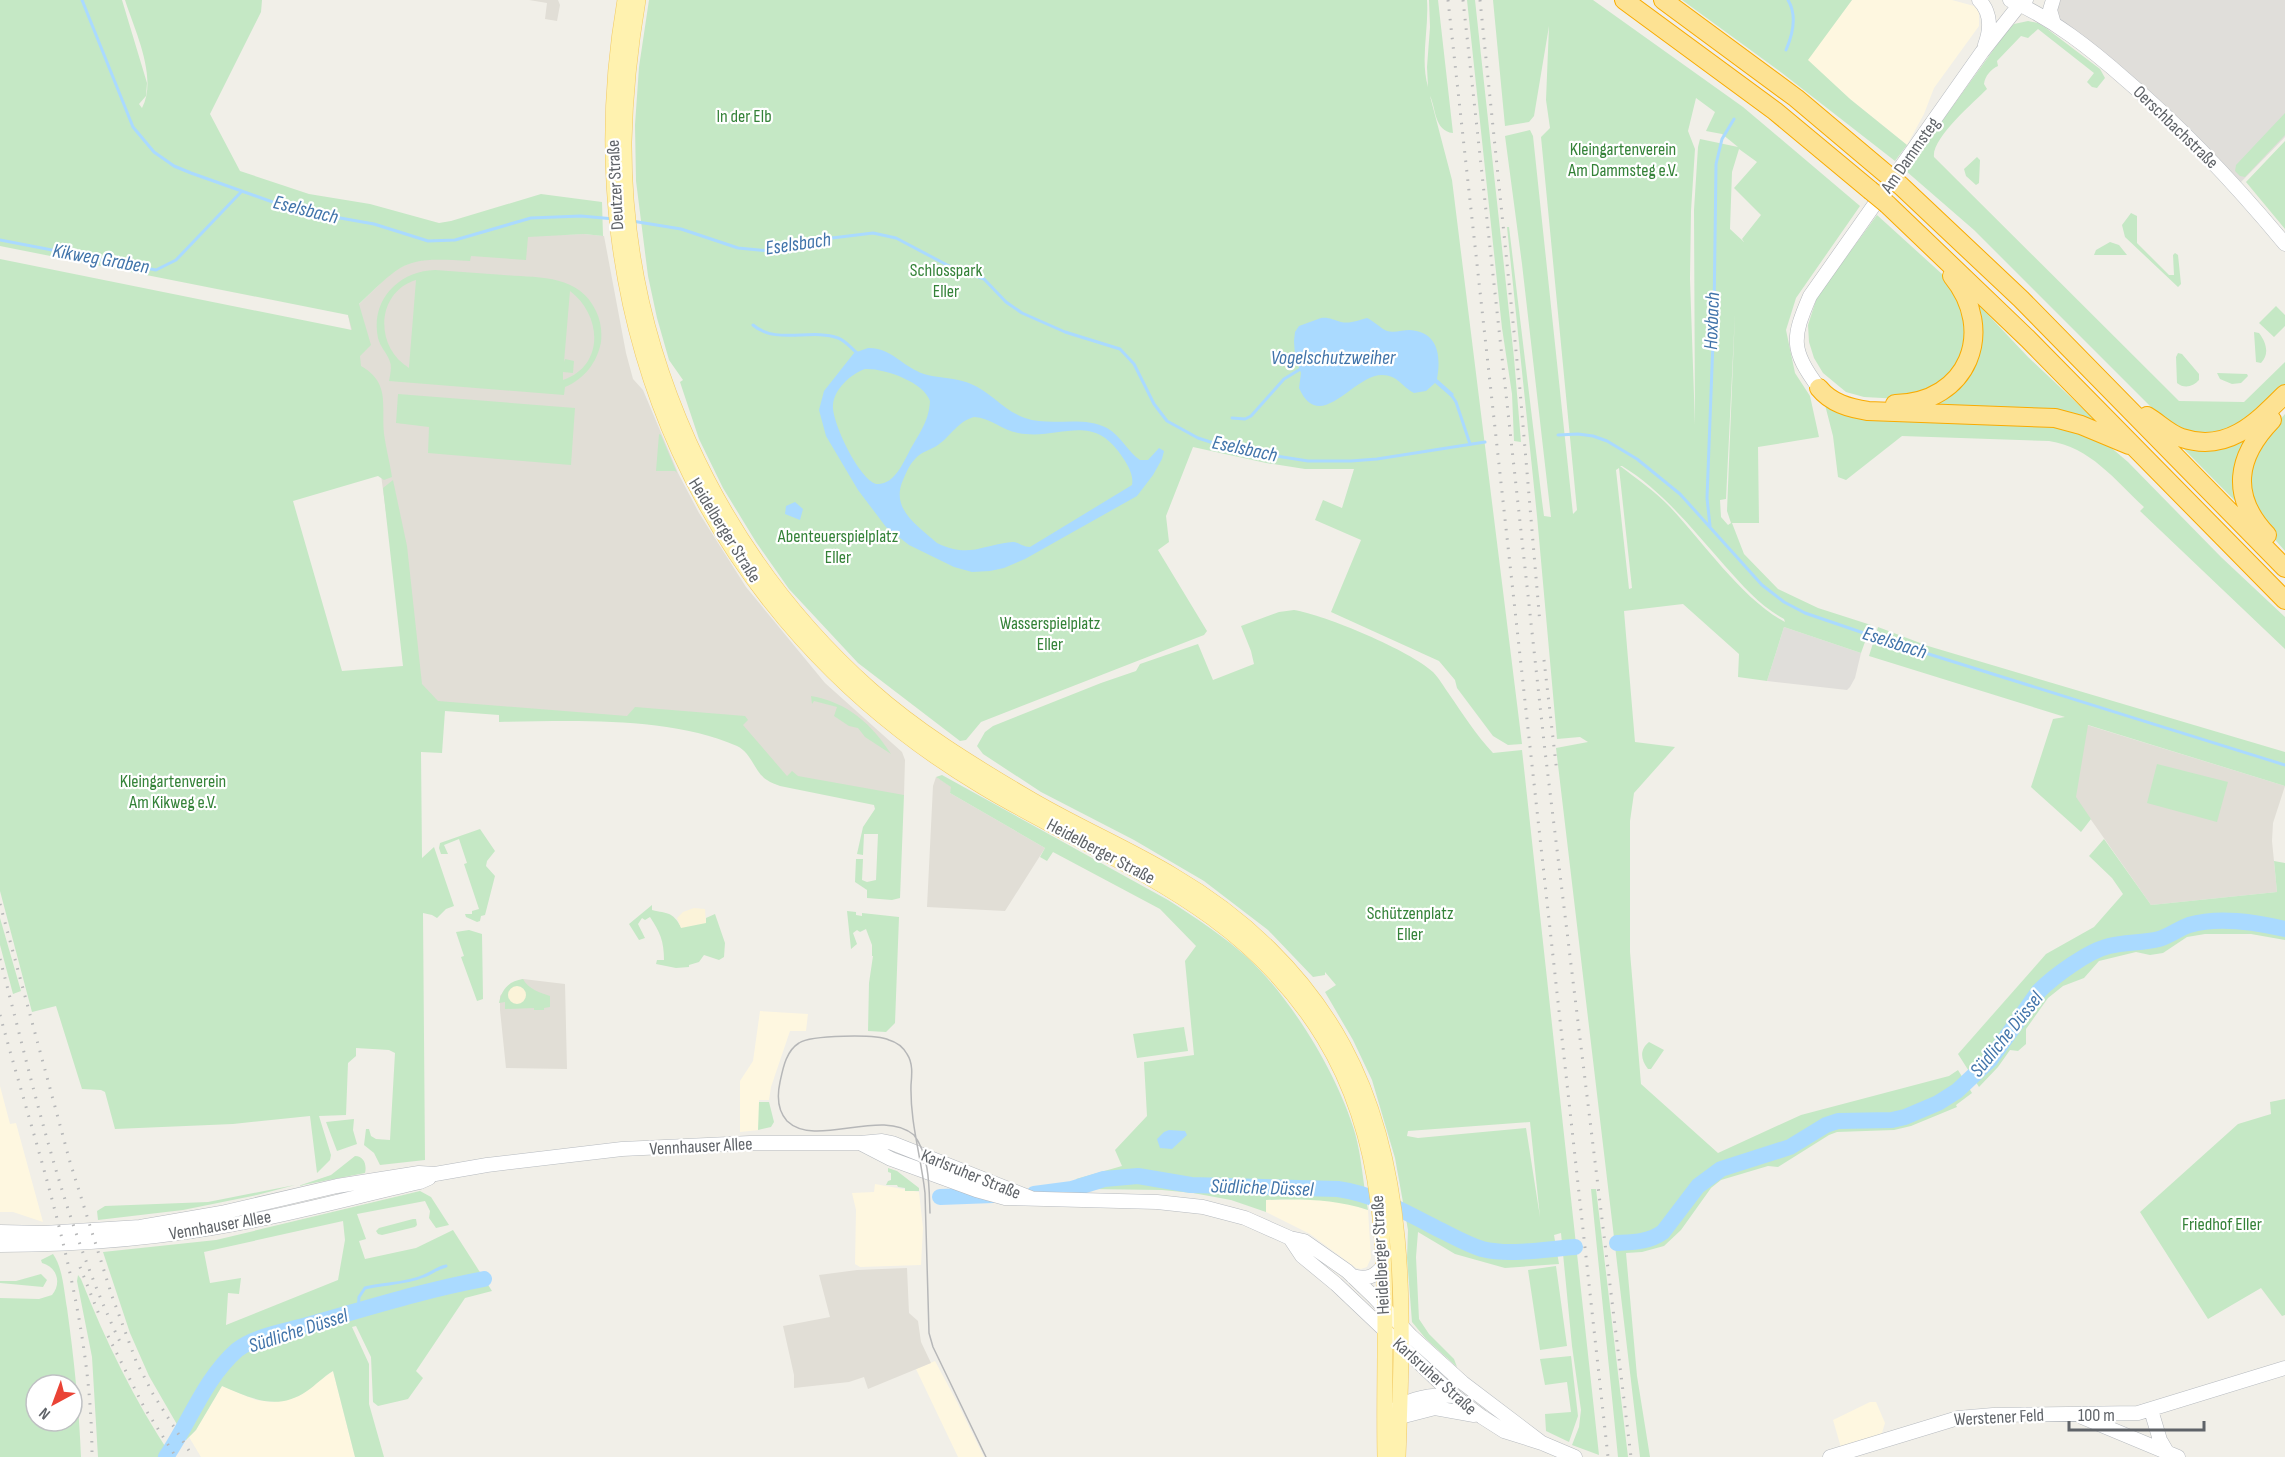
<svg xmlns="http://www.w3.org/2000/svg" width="2285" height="1457" font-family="'Sofia Sans Condensed',sans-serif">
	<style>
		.commercial { fill: #fef7e0 }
		.industrial { fill: #e0deda }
		.education { fill: #e1ded6 }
		.green { fill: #c5e8c5; fill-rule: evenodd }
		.sand { fill: #fbf3d9 }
		.water { fill: #aadaff; fill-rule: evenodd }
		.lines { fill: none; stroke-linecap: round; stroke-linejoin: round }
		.stream { stroke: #aadaff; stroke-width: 3 }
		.river { stroke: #aadaff; stroke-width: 16 }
		.secondary-casing { stroke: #b6babf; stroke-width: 15 }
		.primary-casing { stroke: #f2c960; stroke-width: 16 }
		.highway-casing { stroke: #f9ab00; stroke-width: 20 }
		.secondary { stroke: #fff; stroke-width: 14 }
		.primary { stroke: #fff2af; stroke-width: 15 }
		.highway { stroke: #fde293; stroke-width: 18 }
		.tram { stroke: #b6b7b8; stroke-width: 1.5 }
		.rail { stroke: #b6b7b8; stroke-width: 3; stroke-dasharray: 1.5 8; stroke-linecap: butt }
		.highway-bridge-casing { stroke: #f9ab00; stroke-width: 20; stroke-linecap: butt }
		.highway-bridge { stroke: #fde293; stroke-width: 18 }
		.labels { text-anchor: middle; stroke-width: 4.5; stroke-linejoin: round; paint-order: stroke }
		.park-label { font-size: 18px; fill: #348238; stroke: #fff }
		.street-label { font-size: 18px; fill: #5f6368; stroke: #fff }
		.water-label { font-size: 20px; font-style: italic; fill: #4174aa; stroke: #fff }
	</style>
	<rect width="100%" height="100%" fill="#f1efe8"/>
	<path class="commercial" d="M1852,0H1952L1974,6L1979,12V26L1934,88L1924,114L1907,145L1850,99L1807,60Z
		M760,1011L808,1014L806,1031H790L771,1087L769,1100H759V1130L740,1132V1081L753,1061Z
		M0,1086L10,1124L16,1123L43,1222L13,1212H0Z
		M875,1184L919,1192L923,1228L921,1265L860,1267L855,1264L856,1210L852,1193L874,1192Z
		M1312,1199L1346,1203L1368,1210L1371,1258L1367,1267L1361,1269L1356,1268L1310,1234L1266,1212V1200Z
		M935,1361L957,1402L984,1457H958L916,1369Z
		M333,1371L355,1457H201L189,1437L196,1430L222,1386L256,1400L272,1402L299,1396Z
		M1870,1402H1876L1885,1423L1881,1436L1842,1451L1833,1420Z"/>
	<path class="industrial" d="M2059,0H2285V137L2241,182L2163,103L2099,49L2059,20L2056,5Z
		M1784,627L1861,653L1855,678L1850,687L1847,690L1767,681Z"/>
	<path class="education" d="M529,0H558L560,5L557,21L545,19L547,3Z
		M584,234L604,236L626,353L633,379L643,390L678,473L699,513L746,587L825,683L902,752L905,760L904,795L893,796L772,775L742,729L407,705L395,578L381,475L348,315L393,271L414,261L463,253L518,236Z
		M2087,725L2285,786L2273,823L2272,841L2277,892L2151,905L2075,797Z
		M936,777L952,787L950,793L1045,848L1005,911L927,907L933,786Z
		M523,979L565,984L567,1069L506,1068L500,1010V996L510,984Z
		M907,1268L909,1313L918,1321L921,1342L931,1363L868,1389L864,1377L849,1382L794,1388V1375L783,1326L830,1317L819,1275L857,1270Z"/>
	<path class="green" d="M0,0H122L147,83L146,96L139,104L142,108C158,78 135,31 125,0H262L261,12L210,114L240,171L309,194L370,204L439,223L451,221L541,194L602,202L603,236L584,234L528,237L526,260L471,256L470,261C405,257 405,260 359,304L371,345L360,356L361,366C391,383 381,406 384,434C386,449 390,463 392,477L384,480L378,476L293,501L342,671L403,666L383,488L393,480L407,546L422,684L438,701L627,716L635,707L745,716L748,720L743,725L787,776L792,771L798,776L904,795L900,898L892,900L867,898V890L855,882L856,859H863L862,880L867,882L876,880L878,834H864L863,855L857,854L863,827L875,809L874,805L780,786C776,784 771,783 767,780C754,772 752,753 737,746C668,716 572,721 499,722V715L445,711L442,753L421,752L422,858L434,847L454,906L446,909L437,918L432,915L423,913L425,1160L380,1165L374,1153L364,1145L366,1129H369L371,1136L376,1139L390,1140L395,1053L389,1050L356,1048V1056L348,1063L346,1115L319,1116L331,1155L330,1160L317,1173L310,1116L233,1124L115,1129L105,1092L101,1090L82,1089L56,1006L32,1012L0,891V259L352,330L348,315L0,246Z
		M649,0H1427C1429,29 1420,59 1428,87L1427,67L1430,27L1429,0H1438L1453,133C1434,131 1436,108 1430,96L1452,180L1522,744L1508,745L1493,736L1457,688L1455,680L1439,661L1331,612L1361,540L1315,520L1323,500L1342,508L1354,469H1305L1266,463L1193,447L1166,516L1169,542L1158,550L1207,631L1204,635L981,722L966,740L960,741L858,663L789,589L756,542L723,488L699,439L680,382L683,380L669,360L657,318L648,276L636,181L635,125L639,67Z
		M1467,0H1475L1514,358L1521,442L1514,441L1512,394L1502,328Z
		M1493,0H1593L1743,107L1860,206L1796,298L1786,330L1795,373L1810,396L1819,437L1758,447L1759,523H1732L1744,554L1778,589L1818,608L1871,625L1861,653L1784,627L1767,681L1738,677L1739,654L1683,604L1624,611L1635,742L1675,747L1634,793L1630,821V952L1641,1084L1718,1153L1801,1115L1949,1076L1958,1070L1972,1093L1956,1105L1957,1107L1911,1126L1894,1130L1837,1132L1829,1135L1778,1167L1768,1166L1721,1180L1711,1188L1681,1230L1664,1246L1642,1252L1626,1253L1637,1376L1650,1457H1640L1556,748L1588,742L1580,737L1557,739L1537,516L1507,227H1509L1542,501L1544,516L1551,517L1522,264L1505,136L1530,130L1533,136L1573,514L1577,510L1541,137L1550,128L1546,100L1549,26L1534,116L1529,122L1505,126ZM1696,98L1715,112L1706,131L1722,134L1738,147L1700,139L1698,147L1694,210L1695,425L1690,279L1691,211L1695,149L1688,131ZM1739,149L1757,162L1734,188L1761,215L1742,239L1744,242L1730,229L1732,172ZM1735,313L1727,511L1731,523L1728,525L1721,517L1720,500L1726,499ZM1620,466H1622C1663,491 1693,530 1725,566C1743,586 1760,606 1784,619L1785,622C1743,600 1703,542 1670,507C1655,491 1637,479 1620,466ZM1619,468L1632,588L1629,589L1616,470Z
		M1682,0H1852L1808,60L1850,99L1907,145L1895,161L1782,73Z
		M2028,21L2038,23L2046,28L2100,69L2105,78L2097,88L2092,87L2087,82L2094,73L2038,29L2028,38L2021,36L1997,61L1998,66C1991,69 1985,76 1984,84L1987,89C1974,102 1931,139 1934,157L2179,401L2244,402L2285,362V386L2274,398L2225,434H2190L2163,419L1974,230L1906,171L2007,31L2014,24Z
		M2285,113V135L2245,177L2240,176L2235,171L2236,165Z
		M2285,141V229L2246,182Z
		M1977,157L1980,160L1979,183L1976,185L1966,176L1964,169Z
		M2131,213L2137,216V243L2169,275H2174L2173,255L2175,253L2178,255L2181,284L2178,287L2125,237L2122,225Z
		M1877,215L1942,274L1956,290L1966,307L1968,345L1942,384L1901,399L1864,397L1846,392L1823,373L1814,358L1809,342L1808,325L1817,297Z
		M2110,242L2119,245L2127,255H2094L2096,250Z
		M435,270C458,272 481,273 504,275C538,278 579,274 596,311C601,321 602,332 601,342C597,363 584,379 565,387L564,395L389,381C390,376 392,367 390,362C388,354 380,347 378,338C370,300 399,271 435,270ZM416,280L409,367V368C374,347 376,292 416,280ZM570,291C602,315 605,366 563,380V372L573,373L574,361L565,359L564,362Z
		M1976,302L2028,357L2098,423L1877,409V406L1959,381Z
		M2276,306L2285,315V326L2274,337L2259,323Z
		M2254,332L2259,333C2266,342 2270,354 2261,363L2256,362Z
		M2178,353L2182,354L2199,374V380C2193,387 2184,389 2177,383L2176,357Z
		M2217,373L2247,374L2248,376L2241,383L2232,384L2220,379Z
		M398,394L575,408L571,465L428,453L429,427L396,423Z
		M1824,401L2048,421L2108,445L2128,462L2221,557L2285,617V649L2140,511L2144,507C2115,480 2090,447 2049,441L1902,436L1846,480L1838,477L1833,436Z
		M2285,414V551L2261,524L2248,499L2254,454L2264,438Z
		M2261,426L2240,506L2177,442Z
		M659,434L661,435L677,473L675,471H656Z
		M1294,610C1325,615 1411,651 1433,672C1439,678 1444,687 1449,694C1463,714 1476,735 1493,753L1522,750L1599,1455L1572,1445L1579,1427L1581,1410L1572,1346L1561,1233L1554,1235L1559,1264L1505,1268L1455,1254L1418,1232L1416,1257L1419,1319L1429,1334L1454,1359L1457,1367L1426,1339L1412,1322L1407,1258L1408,1230L1395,1158L1372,1080L1353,1040L1325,992L1336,985L1325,972V975L1313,977L1268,930L1204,881L1134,840L1041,792L983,754L977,746L985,732L993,726L1101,683L1136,671L1140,664L1198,644L1213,680L1254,664L1251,651L1241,626L1279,612ZM1530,1122L1540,1217L1526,1128L1418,1138L1407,1136L1408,1131Z
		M1878,627L1928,646L2285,752V786L2088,725L2076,797L2091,819L2081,832L2031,787L2053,719L2065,717L1869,656Z
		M811,696C847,702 872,724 891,754L865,737L858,728L849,726L834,716L837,707L814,701L812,704Z
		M2157,764L2228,782L2217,822L2147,803Z
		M942,775L1168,900C1196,918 1225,937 1249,959C1293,1001 1338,1075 1355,1133C1362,1158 1363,1184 1368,1210C1334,1199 1302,1199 1266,1200V1212L1231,1200L1193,1193L1162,1190L1089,1189L1076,1179L1122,1166L1115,1150L1147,1116L1144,1062L1194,1055L1185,961L1196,946L1160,909L1053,852L1047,861L1040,857L1045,848L950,793L951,787L936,777Z
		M480,829L495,851L487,861L486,866L495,876L485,915L481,916L480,921L477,922L466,917L465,914H472V911L479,909L464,864L467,863L459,839L444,845L448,854H441L439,848L440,843Z
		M2104,839L2151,905L2277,892L2274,861L2285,863V940L2251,934H2205L2187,937L2163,953L2150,955L2136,952L2099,961L2084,978L2063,986L2048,998L2026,1029V1044L2018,1051L2010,1050L1998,1067L1979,1087L1958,1054L2046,954L2094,927L2123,894L2112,878L2089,856Z
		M652,905V910C668,914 672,911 681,927L706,922V918L715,914L725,943L724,957L719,960L704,955L699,962L689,965V967L676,968L656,964L657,960H664C664,941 660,932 650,917L645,920L642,918L638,924L645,938L639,940L629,924Z
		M847,911L856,912V915L862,916V913L899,917L895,1023L886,1032L868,1031L869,983L873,956H872V945L866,929L860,932L857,930L853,933L857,944L851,949Z
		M0,918L21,991L13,994L0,945Z
		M469,930L482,934L483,999L477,1001L461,957L464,956L456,932Z
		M523,979C528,989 541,993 550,996V1007L544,1008V1010H534V1008L505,1009V1002L499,1003C502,989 509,981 523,979Z
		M1184,1027L1188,1051L1137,1058L1133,1034Z
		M1649,1042L1664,1050L1651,1069H1648C1641,1060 1639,1050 1649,1042Z
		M2285,1099V1315L2282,1316L2261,1288L2208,1319L2140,1212L2238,1124L2271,1114L2270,1102Z
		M759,1102H769L774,1122L771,1127L758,1130Z
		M354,1119L353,1130L357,1144L337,1151L326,1122Z
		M355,1156C364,1156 367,1165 365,1173L298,1186L331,1175Z
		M888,1168L897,1171L919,1188V1191H905V1188L898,1187L897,1185H886L888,1181L891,1180V1173L888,1172Z
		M295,1185L257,1195L183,1210L98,1220L97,1211L105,1206L208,1202Z
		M1591,1189H1596L1628,1457H1618Z
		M420,1191L431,1197L449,1225L436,1228L429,1218L430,1211L425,1201L357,1214L366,1239L359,1241L365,1259L416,1248L453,1230L492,1291L465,1298L416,1371L423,1378L408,1399L378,1406L373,1402L371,1357L356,1326L352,1327L369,1364V1404L384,1457H355L333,1371C323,1377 316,1385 307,1391C277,1412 251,1398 222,1386L196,1430L186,1440L149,1376L130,1333L103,1252L216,1240ZM343,1221L345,1240L338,1280L226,1325L228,1293L239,1294L241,1278L210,1283L204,1252Z
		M413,1219H416L417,1225L415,1227L382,1235L378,1234L376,1231L379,1228Z
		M53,1254C63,1268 64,1292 67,1308C74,1358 79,1407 81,1457H0V1298L39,1299L52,1295C62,1283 57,1267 42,1263L41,1260ZM36,1385H72V1421H36Z
		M1556,1266L1567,1346L1540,1350L1528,1270Z
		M41,1274L47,1280L43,1287L0,1283V1281H16Z
		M78,1275L81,1279C106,1342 134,1400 172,1457H98L92,1357L77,1281Z
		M1571,1356L1578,1416L1569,1442L1546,1431L1545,1414L1571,1412L1567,1382L1545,1385L1540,1359Z"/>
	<path class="sand" d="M694,908L705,909L706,923L681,928L677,918L683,912Z
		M508 995a9 9 0 1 1 18 0a9 9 0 1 1-18 0Z"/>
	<path class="water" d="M1321,318C1329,317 1333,320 1341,322C1351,324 1358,320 1367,318C1374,321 1380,328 1387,331C1394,333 1403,330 1410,330C1439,332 1441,357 1437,379L1454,394L1451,397L1435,383L1426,391L1414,393C1402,387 1398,375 1382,375C1353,375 1320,435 1299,388L1301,373L1295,356L1294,341L1295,332L1299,326Z
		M868,348C888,347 900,363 917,371C931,379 953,376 971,384C991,392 1004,411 1025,418C1051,427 1083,415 1107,428C1121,436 1128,452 1140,460H1148L1159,448L1164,451L1162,459L1153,475L1137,496L1025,559L1004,568L990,571L972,572L954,567L909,545L886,527L858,490L826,436L819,410L824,391L854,353ZM865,369C884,368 924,382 930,401C929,422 918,435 909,452C903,463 895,483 879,484C862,486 831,421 833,405C834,389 851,374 865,369ZM974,417C991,418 1002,430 1018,433C1059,441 1091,411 1121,455C1127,464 1134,474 1132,485L1030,547C1022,547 1019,542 1012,542C979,546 969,558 937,543C918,526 890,509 903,480C907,471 910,463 918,456C924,451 932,449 938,445C952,435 957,422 974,417Z
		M795,502L803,509L800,520L785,514L786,506Z
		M1169,1130L1185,1131L1187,1135L1172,1149L1160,1148L1157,1139L1164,1132Z"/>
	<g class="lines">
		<path class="stream" d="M82,0L133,127L154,152L174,166L191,173L295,210L374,224L428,241L455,240L531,218L581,216L614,219
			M1786,50C1793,34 1797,15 1788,0
			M632,221L681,229L738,248L769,251L832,238L873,233L896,238L949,266L984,279L1006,302L1022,313L1065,332L1120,349L1134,364L1154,404L1167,421L1198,438L1232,449L1308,461H1351L1377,459L1485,442
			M0,240L156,270L176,260L242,191
			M753,325C776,345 811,328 838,338C846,341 851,348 857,353
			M1450,393L1456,402L1470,444
			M1232,418L1245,419L1251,416L1284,379L1302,368
			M1558,435L1578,434L1593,436L1607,441L1637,459L1680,494L1762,585L1784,602L1805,613L1890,642L2285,765
			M1710,526L1707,498L1714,315L1716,164L1722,139L1734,119
			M358,1311L359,1297L365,1288C384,1283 406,1284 424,1276C432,1273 437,1268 446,1266"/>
		<path class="river" d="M1034,1194L1072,1189L1104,1179L1138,1176L1191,1185L1338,1189C1373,1194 1404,1211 1436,1228C1451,1235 1466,1244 1482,1249C1511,1256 1545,1249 1575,1247
			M940,1197L993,1195
			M1617,1243C1634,1242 1649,1242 1663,1232L1698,1186L1721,1169L1790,1147L1826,1125L1838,1121L1892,1120L1905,1117L1938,1103L1957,1091L1990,1060L2039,991C2054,976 2088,951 2109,946C2125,942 2143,943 2159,939C2170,936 2178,929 2189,925C2219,916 2255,922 2285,929
			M166,1457C189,1423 205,1378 237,1350C256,1335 288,1331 311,1324C368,1308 425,1290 484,1279"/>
		<defs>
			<path id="secondary" d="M1979,0C1991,12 1991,29 1985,45
				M2010,0C2053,19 2091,49 2126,80C2185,130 2236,185 2285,244
				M2053,0L2050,10L2054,24
				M1819,388C1790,349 1792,338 1810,296L1982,52L2020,4L2026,0
				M860,1143L891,1159L976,1190L1005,1198L1157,1202L1203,1207L1245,1218L1290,1238L1304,1241L1347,1271L1373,1296L1411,1336L1463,1383L1542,1443
				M0,1232L44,1233L140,1227L221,1213L337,1186L419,1173L435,1174L487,1165L622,1149L750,1143H860L882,1141L892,1143L1031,1198
				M1290,1238L1302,1256L1336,1284L1453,1395L1482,1417L1504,1431L1542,1443L1575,1457
				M0,1245C82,1245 165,1238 246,1222C304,1211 362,1195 420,1182L429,1178
				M1352,1276C1367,1280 1375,1277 1384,1265
				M2151,1410L2160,1440L2167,1452
				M1393,1411C1411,1397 1431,1394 1454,1396
				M1400,1417L1435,1408L1474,1415
				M2082,1417L2178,1457
				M1830,1457L1958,1418L1993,1415L2138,1413L2285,1368"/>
			<path id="primary" d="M625,0C570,318 704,621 983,787C1112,864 1241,902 1324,1038C1401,1164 1382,1316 1385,1457
				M638,0C630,47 625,95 624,142C623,349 716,552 870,689C917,731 971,764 1025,796C1073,825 1126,847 1174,876C1244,917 1304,974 1343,1045C1411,1170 1403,1320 1398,1457"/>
			<path id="highway" d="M1624,0L1775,111L1870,190
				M1663,0L1796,98L1885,173
				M1900,185L2021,299L2285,568
				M1887,204L2028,339L2285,600
				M1819,388C1831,403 1849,408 1868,411L2055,418L2081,425L2129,445
				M1895,404C1968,403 1997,331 1952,276
				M2147,416C2159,423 2169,434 2182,438C2227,453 2256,423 2285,394
				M2267,535C2230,496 2236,457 2272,420"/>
		</defs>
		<use href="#secondary" class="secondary-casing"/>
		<use href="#primary" class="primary-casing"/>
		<use href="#highway" class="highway-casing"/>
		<use href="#secondary" class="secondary"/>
		<use href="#primary" class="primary"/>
		<use href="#highway" class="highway"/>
		<path class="tram" d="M930,1213C929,1188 930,1156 914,1135C881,1107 816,1149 787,1121C777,1110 777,1096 780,1082C783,1068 786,1051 799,1043C811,1035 876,1034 889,1040C896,1042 903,1047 907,1054C913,1063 912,1074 911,1085C910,1123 921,1156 925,1193L929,1333L933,1347L986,1457"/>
		<path class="rail" d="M1448,0L1608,1457
			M1463,0L1545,751L1631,1457
			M1480,0L1520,390L1540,624
			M1544,660L1557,773
			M0,904L70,1162L112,1296L136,1361L153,1394L193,1457
			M0,959C34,1088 63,1224 122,1346
			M0,1015C39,1159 92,1305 92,1457
			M80,1267L100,1317
			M108,1336L144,1407L176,1457"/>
		<defs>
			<path id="highway-bridge" d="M1885,173L1900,185
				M1870,190L1887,204"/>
		</defs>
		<use href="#highway-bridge" class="highway-bridge-casing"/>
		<use href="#highway-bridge" class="highway-bridge"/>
	</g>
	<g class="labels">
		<g class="park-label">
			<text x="744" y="122">In der Elb</text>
			<text x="1623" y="155">Kleingartenverein<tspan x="1623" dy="21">Am Dammsteg e.V.</tspan></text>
			<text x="946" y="276">Schlosspark<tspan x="946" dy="21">Eller</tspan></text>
			<text x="838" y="542">Abenteuerspielplatz<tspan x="838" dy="21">Eller</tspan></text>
			<text x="1050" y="629">Wasserspielplatz<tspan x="1050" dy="21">Eller</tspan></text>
			<text x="173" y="787">Kleingartenverein<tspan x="173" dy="21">Am Kikweg e.V.</tspan></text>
			<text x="1410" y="919">Schützenplatz<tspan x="1410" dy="21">Eller</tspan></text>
			<text x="2222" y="1230">Friedhof Eller</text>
		</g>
		<g class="street-label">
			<text transform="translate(2176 127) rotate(44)" y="6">Oerschbachstraße</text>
			<text transform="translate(1910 155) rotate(-55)" y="6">Am Dammsteg</text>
			<text transform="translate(615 185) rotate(-93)" y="6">Deutzer Straße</text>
			<text transform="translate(725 530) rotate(58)" y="6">Heidelberger Straße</text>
			<text transform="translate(1101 851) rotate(28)" y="6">Heidelberger Straße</text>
			<text transform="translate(701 1146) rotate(-3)" y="6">Vennhauser Allee</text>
			<text transform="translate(971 1174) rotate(22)" y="6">Karlsruher Straße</text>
			<text transform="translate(220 1225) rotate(-10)" y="6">Vennhauser Allee</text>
			<text transform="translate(1380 1255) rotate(-93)" y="6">Heidelberger Straße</text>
			<text transform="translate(1435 1376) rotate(42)" y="6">Karlsruher Straße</text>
			<text transform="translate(1999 1417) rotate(-3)" y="6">Werstener Feld</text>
		</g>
		<g class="water-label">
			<text transform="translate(306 209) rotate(14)" y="7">Eselsbach</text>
			<text transform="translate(798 243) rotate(-8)" y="7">Eselsbach</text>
			<text transform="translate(101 258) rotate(10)" y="7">Kikweg Graben</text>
			<text transform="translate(1711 321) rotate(-88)" y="7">Hoxbach</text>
			<text x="1333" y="364">Vogelschutzweiher</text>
			<text transform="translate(1245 448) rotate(12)" y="7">Eselsbach</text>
			<text transform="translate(1895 642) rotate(18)" y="7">Eselsbach</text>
			<text transform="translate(2006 1034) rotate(-51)" y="7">Südliche Düssel</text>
			<text transform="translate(1262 1187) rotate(2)" y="7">Südliche Düssel</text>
			<text transform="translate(298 1330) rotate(-18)" y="7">Südliche Düssel</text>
		</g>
	</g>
	<g transform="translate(54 1403) rotate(221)"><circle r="28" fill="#ffffff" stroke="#bfc1c3" stroke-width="1.5"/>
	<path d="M0-4.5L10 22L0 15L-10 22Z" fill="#ea4335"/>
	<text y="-9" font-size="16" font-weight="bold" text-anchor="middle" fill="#5f6368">N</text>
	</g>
	<path d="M2069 1421v9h135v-9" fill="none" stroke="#5f6368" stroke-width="3"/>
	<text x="2078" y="1421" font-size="18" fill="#5f6368" stroke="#ffffff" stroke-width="4.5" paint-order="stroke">100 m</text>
</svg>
